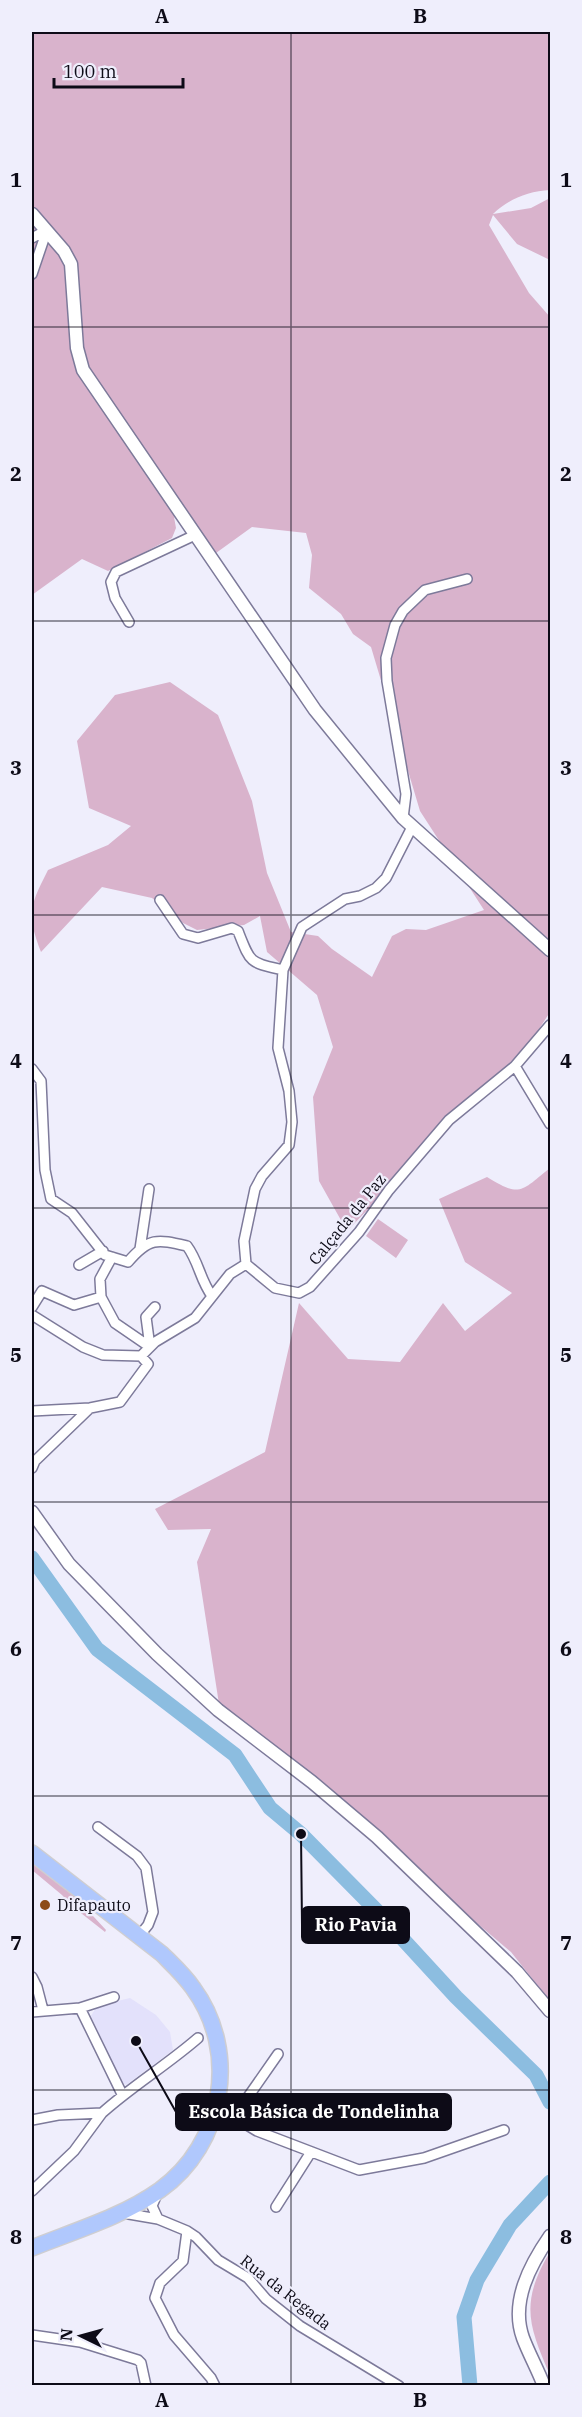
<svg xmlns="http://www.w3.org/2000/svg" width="582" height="2417" font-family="'IBM Plex Serif',serif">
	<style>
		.built { fill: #e3e1fb }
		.green { fill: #d9b3cc }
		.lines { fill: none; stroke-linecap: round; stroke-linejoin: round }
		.river { stroke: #8cbde0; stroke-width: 15 }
		.minor-casing { stroke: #7d7a9a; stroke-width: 12 }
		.tertiary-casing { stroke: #7d7a9a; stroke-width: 15 }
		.primary-casing { stroke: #cfced1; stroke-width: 18 }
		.minor { stroke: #fff; stroke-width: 9 }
		.tertiary { stroke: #fff; stroke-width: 12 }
		.primary { stroke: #b0c8fd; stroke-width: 15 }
		.grid { fill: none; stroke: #0d0b17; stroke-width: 1.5; stroke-opacity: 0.55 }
		.poi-dot { fill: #8c4a17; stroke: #efeefc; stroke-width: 2 }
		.labels { text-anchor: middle; stroke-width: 4.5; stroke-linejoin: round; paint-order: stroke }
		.street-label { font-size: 16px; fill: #0d0b17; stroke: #efeefc }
		.poi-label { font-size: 16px; fill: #0d0b17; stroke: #efeefc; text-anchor: start }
		.leader { fill: none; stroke: #0d0b17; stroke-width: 2 }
		.callout-dot { fill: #0d0b17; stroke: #efeefc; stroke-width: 2 }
		.callout { fill: #0d0b17; stroke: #0d0b17; stroke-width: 2 }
		.callout-label { font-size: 18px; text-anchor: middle; font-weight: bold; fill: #fff }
		.neatline { fill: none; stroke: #0d0b17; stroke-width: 2 }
		.grid-label { font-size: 20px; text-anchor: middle; font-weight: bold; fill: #0d0b17 }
	</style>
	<rect width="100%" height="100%" fill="#efeefc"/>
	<path class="built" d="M130,1998L156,2015L170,2032L173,2050L126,2085L121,2081L91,2016L97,2006Z"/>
	<path class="green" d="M32,32H550V190C528,191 509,199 493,214L531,208L550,198V230L548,232L550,236V260L517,244L493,215L489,225L529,293L550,317L549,408L550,411V1012L532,1040L347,1231L319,1181L313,1097L333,1047L317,995L267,952L260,916L244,925L197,930L183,923L152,898L102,887L41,952C26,913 30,906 48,870L108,845L131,826L89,808L77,741L115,695L170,682L218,715L252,801L267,873L291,932L318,936L332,949L372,977L392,936L406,929L426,930L484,910L420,811L371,647L353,634L341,614L309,588L312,555L306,533L252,527L216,553L174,517L176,528L172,538L108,571L82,559L32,595Z
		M550,1168V2001L511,1952L219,1704L197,1562L211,1529L168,1530L155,1509L265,1452L299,1303L348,1359L400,1362L443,1303L465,1331L512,1293L465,1262L439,1199L487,1177C521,1198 521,1191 550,1168Z
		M378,1219L408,1240L396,1258L366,1236Z
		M32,1859L78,1895L80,1902L106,1930L105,1932L72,1906L62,1895L32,1870Z
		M550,2252V2375C528,2325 520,2302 550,2252Z"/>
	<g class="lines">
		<path class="river" d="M32,1558L97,1649L235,1755L270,1808L301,1834L377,1911L456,1997L536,2075L550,2102
			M470,2386L464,2317L477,2280L510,2225L550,2182"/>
		<defs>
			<path id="minor" d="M32,238L47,230
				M32,274L47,230
				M129,622L115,598L111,582L116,572L195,535
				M403,818L406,794L387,681L386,658L395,625L403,611L425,590L467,579
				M160,900L183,934L198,938L232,928L238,931C251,964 249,962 283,970
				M515,1066L550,1124
				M32,1069L41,1081L45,1170L51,1199L72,1213L105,1255L128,1262C149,1237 157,1239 187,1246C199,1262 200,1280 212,1296
				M140,1249L149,1189
				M112,1257L100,1279L101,1297L115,1323L150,1347
				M246,1264L244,1241L255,1189L262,1176L289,1145L292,1122L289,1091L278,1048L283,970L302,927L345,899L360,896L376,888L386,878L412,827
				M79,1265L103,1251
				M32,1307L42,1291L74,1305L101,1297
				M32,1315L83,1347L103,1355L141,1356L155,1342L195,1318L230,1274L246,1264L275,1288L299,1293L310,1287L359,1232L389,1190L449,1120L515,1066L550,1025
				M150,1347L146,1317L155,1307
				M32,1411L90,1408L120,1402L148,1364L141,1356
				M32,1468L35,1461L90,1408
				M98,1827L137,1856L146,1868L153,1912L148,1925L139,1936
				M32,1977L37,1987L43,2010
				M80,2008L122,2094
				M32,2012L80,2008L114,1997
				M215,2113L234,2117L257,2131L359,2170L424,2158L504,2130
				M234,2117L278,2054
				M32,2120L58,2115L102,2113C132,2086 167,2065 198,2038
				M32,2191L74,2151L102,2113
				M157,2194L152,2206L158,2219
				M276,2207L311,2152
				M123,2213L158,2219L187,2231L196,2237L218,2260L248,2278L266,2299L300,2326L399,2386
				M187,2231L183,2261L160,2283L155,2298L174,2335L211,2378L215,2386
				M32,2335L80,2342L138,2360L141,2363L146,2386"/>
			<path id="tertiary" d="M32,214L64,251L71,264L77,348L83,370L315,710L403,818L550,950
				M32,1512L69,1564L157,1654L218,1710L312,1782L377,1837L517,1972L550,2011
				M544,2386C538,2370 529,2354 523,2338C510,2302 530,2265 550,2236"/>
			<path id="primary" d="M32,1853L162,1954C173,1965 184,1975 193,1988C240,2052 224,2144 160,2190C122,2217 74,2231 32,2248"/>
		</defs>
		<use href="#minor" class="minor-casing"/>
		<use href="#tertiary" class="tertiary-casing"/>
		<use href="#primary" class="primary-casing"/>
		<use href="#minor" class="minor"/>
		<use href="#tertiary" class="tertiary"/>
		<use href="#primary" class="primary"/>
	</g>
	<path class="grid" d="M291,32V2386M32,327H550M32,621H550M32,915H550M32,1208H550M32,1502H550M32,1796H550M32,2090H550"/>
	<circle class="poi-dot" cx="45" cy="1905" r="6"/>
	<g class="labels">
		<g class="street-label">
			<text transform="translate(347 1219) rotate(-51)" y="6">Calçada da Paz</text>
			<text transform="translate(286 2292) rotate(38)" y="6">Rua da Regada</text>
		</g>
		<g class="poi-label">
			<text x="57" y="1911">Difapauto</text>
		</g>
	</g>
	<path class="leader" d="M301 1834L302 1925M136 2041L176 2112"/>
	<g class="callout-dot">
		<circle cx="301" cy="1834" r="6"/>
		<circle cx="136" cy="2041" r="6"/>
	</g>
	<g class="callout">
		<rect x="302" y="1907" width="107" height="36" rx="6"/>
		<rect x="176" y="2094" width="275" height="36" rx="6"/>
	</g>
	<g class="callout-label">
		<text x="356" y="1931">Rio Pavia</text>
		<text x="314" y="2118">Escola Básica de Tondelinha</text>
	</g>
	<rect width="582" height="2417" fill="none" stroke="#efeefc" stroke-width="66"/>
	<g transform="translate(81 2336) rotate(275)" stroke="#efeefc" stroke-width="4.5" paint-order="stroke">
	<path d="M0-4.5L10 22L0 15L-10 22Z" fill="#0d0b17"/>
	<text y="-9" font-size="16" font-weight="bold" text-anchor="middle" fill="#0d0b17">N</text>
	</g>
	<path d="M54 78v9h129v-9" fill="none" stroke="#0d0b17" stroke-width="3"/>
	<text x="63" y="78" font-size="18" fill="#0d0b17" stroke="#efeefc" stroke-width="4.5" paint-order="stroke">100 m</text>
	<rect x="33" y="33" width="516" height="2351" class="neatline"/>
	<g class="grid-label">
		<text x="162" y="23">A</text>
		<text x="420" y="23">B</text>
		<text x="16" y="187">1</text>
		<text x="566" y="187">1</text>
		<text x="16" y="481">2</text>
		<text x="566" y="481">2</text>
		<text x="16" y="775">3</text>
		<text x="566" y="775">3</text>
		<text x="16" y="1068">4</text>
		<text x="566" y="1068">4</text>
		<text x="16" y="1362">5</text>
		<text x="566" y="1362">5</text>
		<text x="16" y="1656">6</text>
		<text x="566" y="1656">6</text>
		<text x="16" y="1950">7</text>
		<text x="566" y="1950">7</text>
		<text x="16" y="2244">8</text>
		<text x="566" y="2244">8</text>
		<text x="162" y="2407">A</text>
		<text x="420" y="2407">B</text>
	</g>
</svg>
